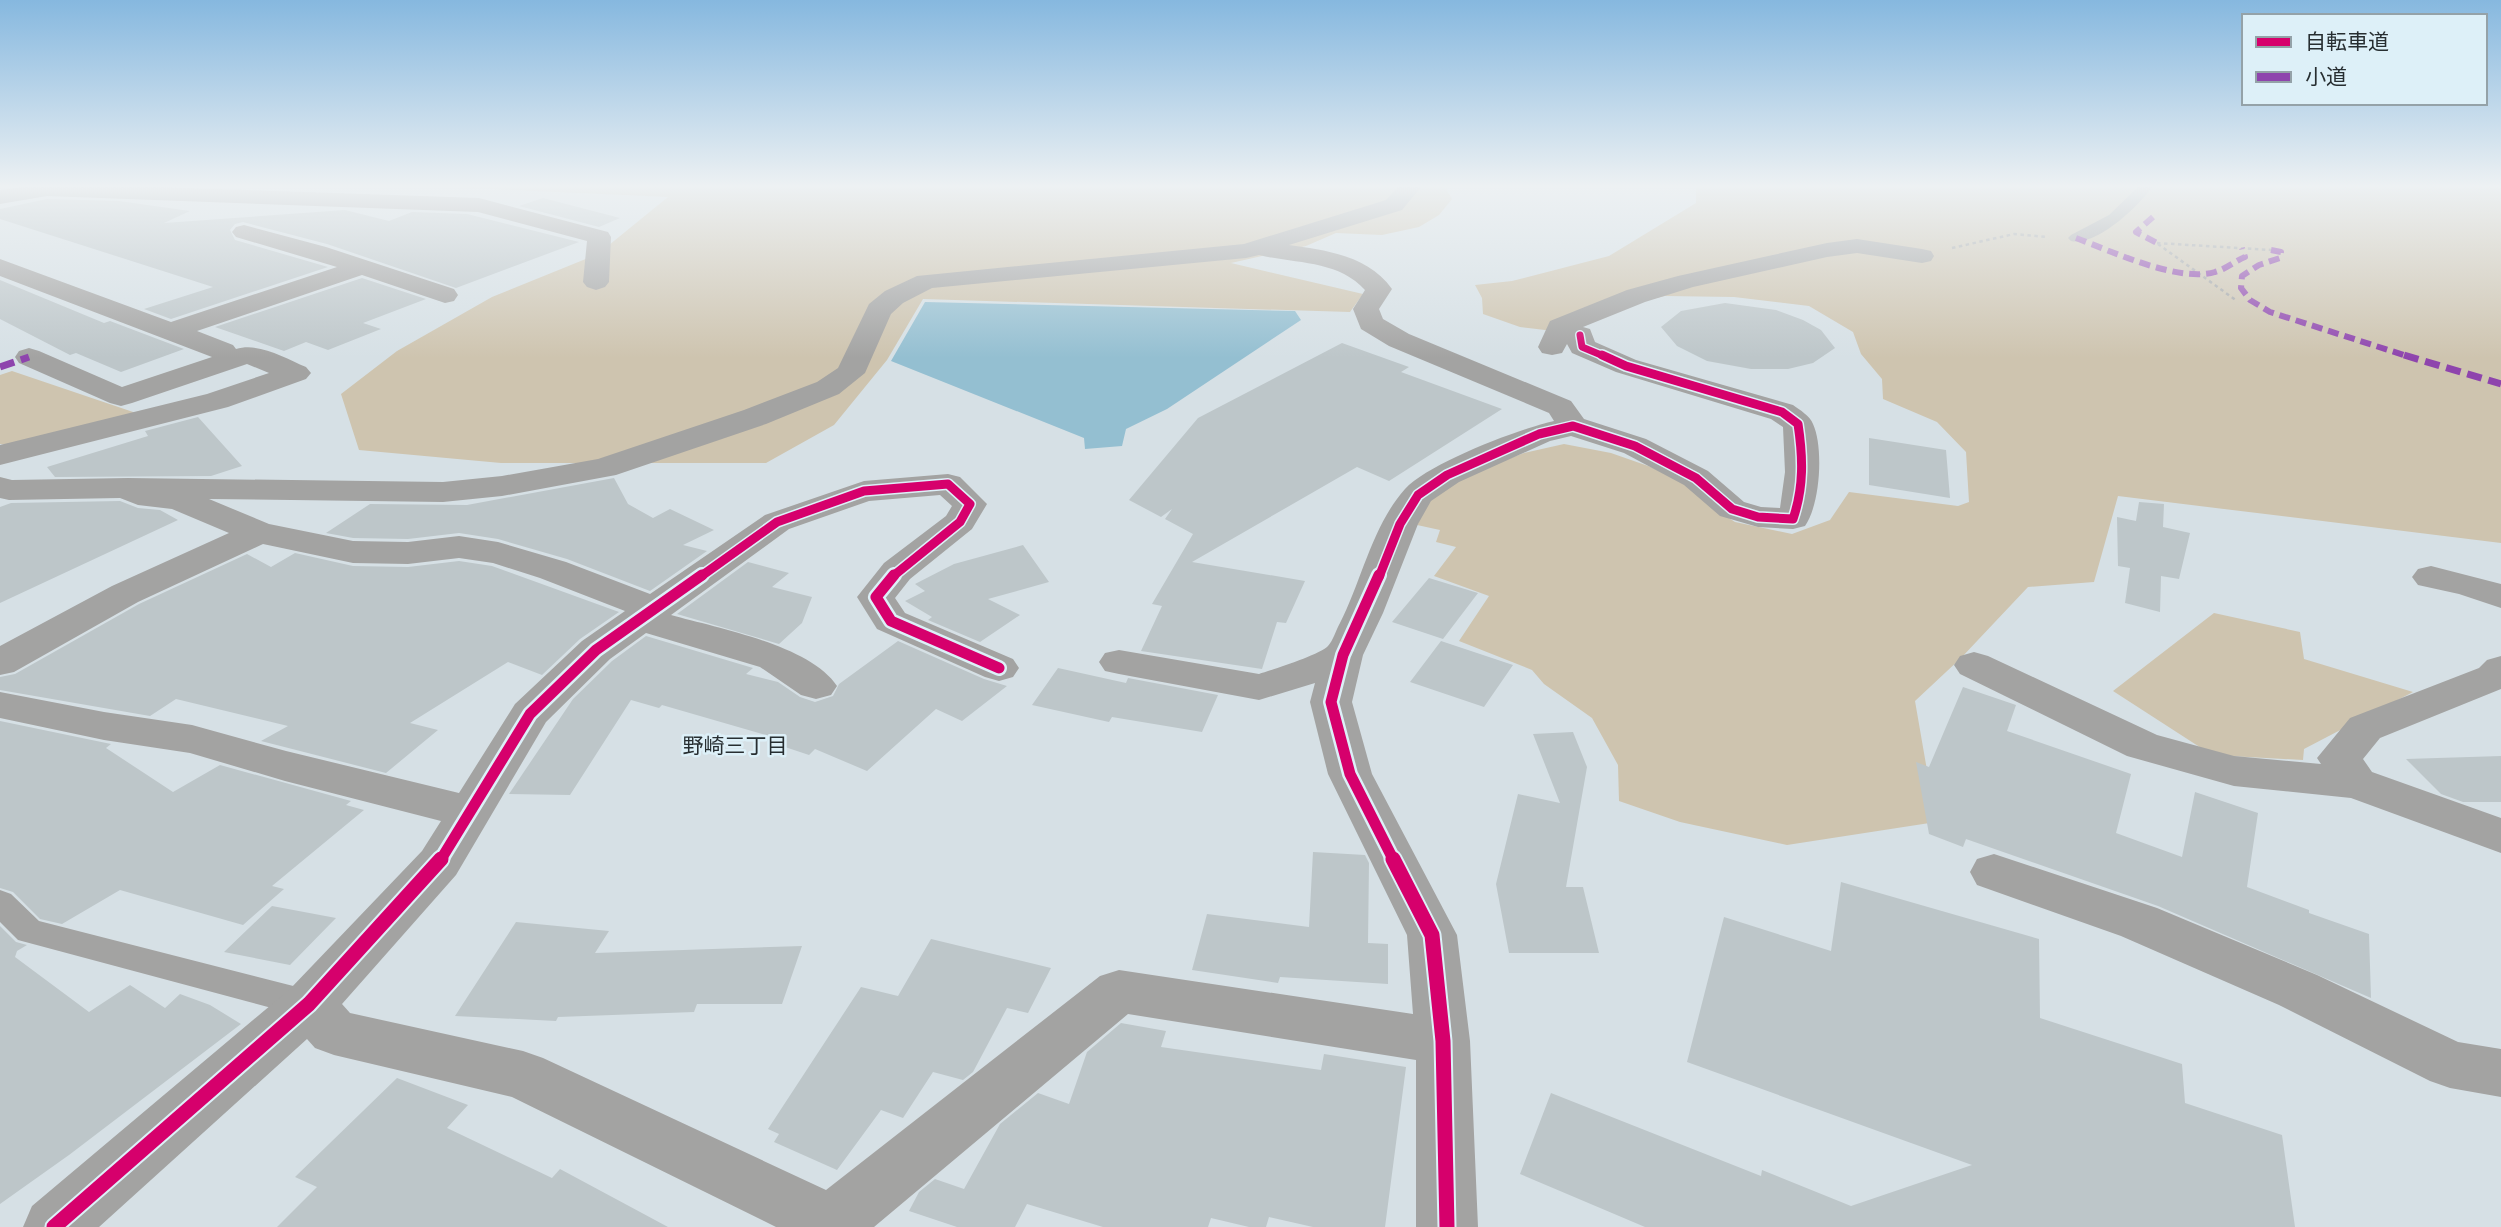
<svg xmlns="http://www.w3.org/2000/svg" width="2501" height="1227" font-family="Karla,'Noto Sans JP',sans-serif">
	<style>
		.green { fill: #cec4af }
		.water { fill: #94bfd1 }
		.building { fill: #bdc6c9 }
		.lines { fill: none; stroke-linecap: round; stroke-linejoin: round }
		.path { stroke: #a2a4a5; stroke-width: 2.5; stroke-dasharray: 3.5 3.5; stroke-linecap: butt }
		.lane { fill: #a3a3a2; fill-rule: evenodd }
		.street { fill: #a3a3a2; fill-rule: evenodd }
		.quiet-far1 { stroke: #8e44ad; stroke-width: 6; stroke-dasharray: 11 6; stroke-linecap: butt }
		.quiet { stroke: #8e44ad; stroke-width: 7; stroke-dasharray: 15 7; stroke-linecap: butt }
		.cycleway-far3-casing { stroke: #ddf0f8; stroke-width: 10 }
		.cycleway-far2-casing { stroke: #ddf0f8; stroke-width: 12 }
		.cycleway-far1-casing { stroke: #ddf0f8; stroke-width: 16 }
		.cycleway-casing { stroke: #ddf0f8; stroke-width: 19 }
		.cycleway-far3 { stroke: #d6006c; stroke-width: 7 }
		.cycleway-far2 { stroke: #d6006c; stroke-width: 9 }
		.cycleway-far1 { stroke: #d6006c; stroke-width: 11 }
		.cycleway { stroke: #d6006c; stroke-width: 15 }
		.labels { text-anchor: middle; stroke-width: 5; stroke-linejoin: round; paint-order: stroke }
		.neighbourhood-label { font-size: 21px; fill: #272e31; stroke: #ddf0f8 }
	</style>
	<rect width="100%" height="100%" fill="#d6e0e5"/>
	<path class="green" d="M447,187H1445L1452,199L1439,215L1419,227L1382,235L1336,233L1306,246L1231,263L1363,294L1350,312L923,299L887,360L834,425L766,463H501L359,450L341,394L397,351L492,297L598,254L668,197Z
		M1696,187H2501V543L2118,496L2094,582L2028,587L1961,658L1915,701L1936,822L1787,845L1680,822L1619,801L1618,765L1592,718L1544,684L1532,670L1459,641L1489,596L1434,576L1456,547L1436,542L1440,530L1417,525L1430,499L1474,472L1524,453L1564,444L1611,453L1651,467L1685,483L1715,509L1735,522L1792,534L1830,520L1849,492L1958,506L1969,502L1966,452L1937,422L1883,399L1882,379L1861,354L1853,332L1809,306L1734,297L1665,296L1626,305L1562,332L1520,327L1483,314L1482,298L1475,285L1512,281L1609,256L1696,203Z
		M12,371L139,414L15,446L0,444V375Z
		M2214,613L2300,632L2304,659L2413,692L2304,749L2303,760L2212,755L2113,691Z"/>
	<path class="water" d="M925,302L1295,311L1301,320L1167,409L1126,429L1122,446L1085,449L1084,438L891,361Z"/>
	<path class="building" d="M543,198L620,218L599,227L519,206Z
		M47,199L119,201L190,211L164,223L345,210L389,221L412,212L467,214L579,242L456,288L327,244L243,222L235,224L230,230L235,240L328,267L171,319L144,309L213,287L0,219V209Z
		M362,278L426,299L363,323L381,329L328,350L306,342L284,351L215,327Z
		M0,280L104,323L110,321L184,349L121,372L76,353L70,355L0,319Z
		M1725,303L1776,310L1803,320L1821,330L1835,348L1813,363L1788,369H1751L1707,361L1677,346L1661,327L1681,311Z
		M1342,343L1409,367L1401,372L1502,409L1389,481L1357,467L1192,562L1305,581L1286,623L1277,622L1262,669L1141,651L1162,606L1152,604L1193,534L1165,519L1172,509L1161,517L1129,500L1198,418Z
		M198,417L242,466L211,476L55,477L47,467L148,436L145,431Z
		M1869,438L1946,450L1950,498L1869,485Z
		M614,478L628,504L653,518L670,509L714,530L683,545L707,551L650,591L567,559L498,539L459,533L408,539L353,538L326,533L370,504L467,505Z
		M120,501L138,508L160,510L178,520L0,603V507L11,503Z
		M2139,502L2164,504L2163,527L2190,533L2179,579L2161,576L2160,612L2125,603L2130,568L2118,566L2117,517L2136,521Z
		M1023,545L1049,582L988,599L1020,615L980,642L928,620L932,617L905,601L925,591L915,584L954,564Z
		M295,553L353,566L408,567L459,561L492,566L619,612L580,639L542,675L508,662L410,723L438,730L386,773L261,741L288,726L176,699L150,716L0,690V677L15,674L139,604L247,554L271,567Z
		M748,562L789,573L772,587L812,597L802,623L779,644L677,614Z
		M1429,578L1478,593L1443,639L1392,622Z
		M646,636L753,668L746,674L778,682L800,697L815,702L833,696L839,684L898,641L984,679L1007,686L962,721L936,709L867,771L815,749L809,755L764,740L769,736L662,705L659,708L631,700L570,795L509,794L573,699L612,661Z
		M1441,641L1513,665L1484,707L1410,682Z
		M1058,668L1126,683L1128,678L1218,695L1202,732L1112,717L1109,722L1032,705Z
		M1963,687L2016,705L2007,731L2131,774L2116,833L2182,857L2195,792L2258,813L2247,887L2309,910V913L2369,934L2371,998L2158,906L1966,839L1963,847L1929,834L1916,762L1929,767Z
		M0,721L111,744L106,748L173,792L220,765L351,801L346,805L364,810L272,886L284,889L243,925L120,890L62,924L40,919L13,892L0,888Z
		M1573,732L1587,767L1566,887H1583L1599,953H1509L1496,884L1518,794L1560,803L1533,734Z
		M2501,756V802H2463L2441,794L2406,759Z
		M1313,852L1365,855L1369,863L1368,943L1388,944V984L1280,977L1278,983L1192,970L1207,914L1309,927Z
		M1841,882L2039,939L2040,1018L2182,1064L2185,1103L2282,1135L2295,1227H1645L1520,1174L1551,1093L1761,1176L1762,1170L1851,1206L1972,1165L1687,1062L1724,917L1831,951Z
		M272,906L336,918L290,965L224,952Z
		M516,922L609,931L595,953L802,946L782,1004H697L694,1012L558,1017L556,1021L455,1016Z
		M0,926L16,942L27,945L17,951L15,957L89,1012L130,985L165,1008L180,994L210,1005L241,1024L69,1155L0,1204Z
		M931,939L1051,968L1028,1013L1007,1008L973,1072L963,1080L933,1072L903,1118L881,1110L837,1170L774,1142L779,1134L768,1129L861,987L898,996Z
		M1121,1023L1166,1031L1161,1047L1321,1070L1324,1054L1406,1067L1385,1227H1313L1269,1217L1266,1227H1249L1211,1218L1208,1227H1103L1027,1204L1015,1227H957L909,1211L919,1192L935,1179L964,1189L1000,1124L1038,1093L1069,1104L1087,1052Z
		M397,1078L468,1105L447,1128L552,1178L560,1169L668,1227H277L317,1187L295,1177Z"/>
	<g class="lines">
		<path class="path" d="M2157,243L2271,250
			M2158,244L2237,301
			M1952,248L2014,234L2047,237"/>
		<path class="lane" d="M2138,187H2152C2139,206 2096,247 2071,241L2068,238L2071,235L2109,215Z
			M0,890L11,894L39,921L309,990L321,994L326,1004L321,1014L309,1018L18,940L0,922Z"/>
		<path class="street" d="M22,187H161L479,198L608,232L611,237L609,282L605,287L596,290L587,287L583,282L587,241L478,212L47,196L0,204V190Z
			M1398,187H1421L1402,210L1289,245C1326,250 1369,256 1392,289L1379,309L1383,319L1409,334L1571,401L1584,419L1646,439L1708,471L1744,502L1761,507L1780,508L1785,472L1783,427L1771,419L1616,372L1572,353L1567,344L1562,353L1552,355L1542,353L1538,347L1550,321L1627,290L1678,276L1827,243L1857,239L1922,249L1931,251L1934,256L1931,261L1922,263L1857,253L1827,257L1693,287L1645,302L1583,327L1590,329L1595,342L1636,360L1793,405C1800,410 1810,416 1813,424C1824,448 1820,505 1805,526L1793,529L1758,527L1720,516L1684,485L1624,453L1571,436L1550,441L1459,482L1431,501L1418,524L1383,613L1363,655L1352,702L1372,774L1457,935L1470,1041L1478,1227H1416V1060L1128,1014L874,1227H776L512,1097L334,1055L315,1048L307,1039L99,1227H23L32,1206L290,989L422,851L441,821L285,781L190,753L104,740L0,718V692L104,712L192,725L286,751L459,793L515,704L582,641L625,611L540,578L493,563L459,558L408,564L353,563L263,544L138,602L14,672L0,675V646L112,586L229,533L172,509L138,505L120,498L9,500L0,498V477L12,480L128,478L443,482L502,476L598,459L744,410L817,382L838,368L869,304L885,291L917,276L1244,244L1386,200ZM1259,255C1295,264 1338,260 1365,290L1353,309L1361,329L1389,346L1549,413L1554,421C1519,429 1429,463 1405,489C1372,526 1362,580 1340,623C1336,630 1333,641 1328,646C1319,655 1272,670 1259,674L1119,650L1105,653L1099,662L1105,671L1119,674L1259,700L1315,683L1310,702L1328,774L1407,935L1413,1014L1119,970L1100,976L826,1190L543,1058L523,1051L350,1013L342,1004L456,875L546,722L610,659L646,633L760,667L801,695L816,699L831,695L837,686C810,645 717,628 671,615L789,529L869,501L940,495L952,506L946,516L884,563L857,597L877,629L985,677L999,681L1013,677L1019,668L1013,659L905,613L895,598L910,579L972,529L987,504L960,477L948,474L864,481L765,515L650,594L566,562L498,542L459,536L408,542L353,541L269,524L209,499L443,502L502,496L616,475L766,424L839,394L865,373L891,314L903,303L932,288L1246,258Z
			M244,225L326,247L454,289L458,295L454,301L445,303L362,275L197,331L233,345L236,349C259,342 285,358 306,367L311,373L306,379L228,407L0,465V445L207,394L269,373L247,364L132,403L121,406L110,403L19,363L15,357L19,351L29,348L39,351L122,387L212,357L0,276V259L171,322L337,267L236,237L232,232L236,227Z
			M2431,566L2501,584V608L2459,594L2418,585L2412,577L2418,569Z
			M1974,652L1988,656L2157,735L2234,756L2321,764L2317,758L2350,718L2479,668L2487,660L2501,656V689L2380,738L2363,759L2372,772L2501,818V853L2351,798L2234,786L2127,756L1960,674L1954,665L1960,656Z
			M1994,854L2157,908L2317,975L2458,1042L2501,1049V1097L2450,1088L2430,1081L2279,1005L2121,936L1977,885L1970,872L1977,859Z"/>
		<path class="quiet-far1" d="M2153,217L2136,232L2157,243
			M2076,238C2111,251 2179,283 2215,272C2226,269 2235,261 2245,257L2242,248
			M2271,250L2281,252L2280,258L2259,265L2242,276L2241,288L2250,300L2270,312L2410,357"/>
		<path class="quiet" d="M2404,355L2501,384
			M0,367L29,357"/>
		<defs>
			<path id="cycleway-far3" d="M1580,335L1582,347L1606,357"/>
			<path id="cycleway-far2" d="M700,577L777,522L864,491L948,484L970,504L960,522L892,577
				M1379,577L1400,524L1418,495L1447,475L1539,434L1573,426L1635,446L1696,478L1732,509L1758,517L1793,519C1804,487 1803,457 1798,424L1782,412L1626,366L1602,355"/>
			<path id="cycleway-far1" d="M894,575L876,597L891,621L999,668
				M1379,575L1343,655L1331,702L1350,774L1394,861
				M440,861L530,714L596,650L702,575"/>
			<path id="cycleway" d="M1393,859L1432,935L1443,1041L1447,1227
				M54,1227L309,1004L441,859"/>
		</defs>
		<use href="#cycleway-far3" class="cycleway-far3-casing"/>
		<use href="#cycleway-far2" class="cycleway-far2-casing"/>
		<use href="#cycleway-far1" class="cycleway-far1-casing"/>
		<use href="#cycleway" class="cycleway-casing"/>
		<use href="#cycleway-far3" class="cycleway-far3"/>
		<use href="#cycleway-far2" class="cycleway-far2"/>
		<use href="#cycleway-far1" class="cycleway-far1"/>
		<use href="#cycleway" class="cycleway"/>
	</g>
	<linearGradient id="sky" x2="0" y2="1"><stop stop-color="#86b8df"/><stop offset="0.52" stop-color="#edf1f3"/><stop offset="1" stop-color="#edf1f3" stop-opacity="0"/></linearGradient>
	<rect width="2501" height="358" fill="url(#sky)"/>
	<g class="labels">
		<g class="neighbourhood-label">
			<text x="735" y="753">野崎三丁目</text>
		</g>
	</g>
	<rect x="2242" y="14" width="245" height="91" fill="#ddf0f8" stroke="#94a2a8" stroke-width="2"/>
	<rect x="2256" y="37" width="35" height="10" fill="#d6006c" stroke="#94a2a8" stroke-width="2"/>
	<text x="2305" y="49" font-size="21" fill="#272e31">自転車道</text>
	<rect x="2256" y="72" width="35" height="10" fill="#8e44ad" stroke="#94a2a8" stroke-width="2"/>
	<text x="2305" y="84" font-size="21" fill="#272e31">小道</text>
</svg>
